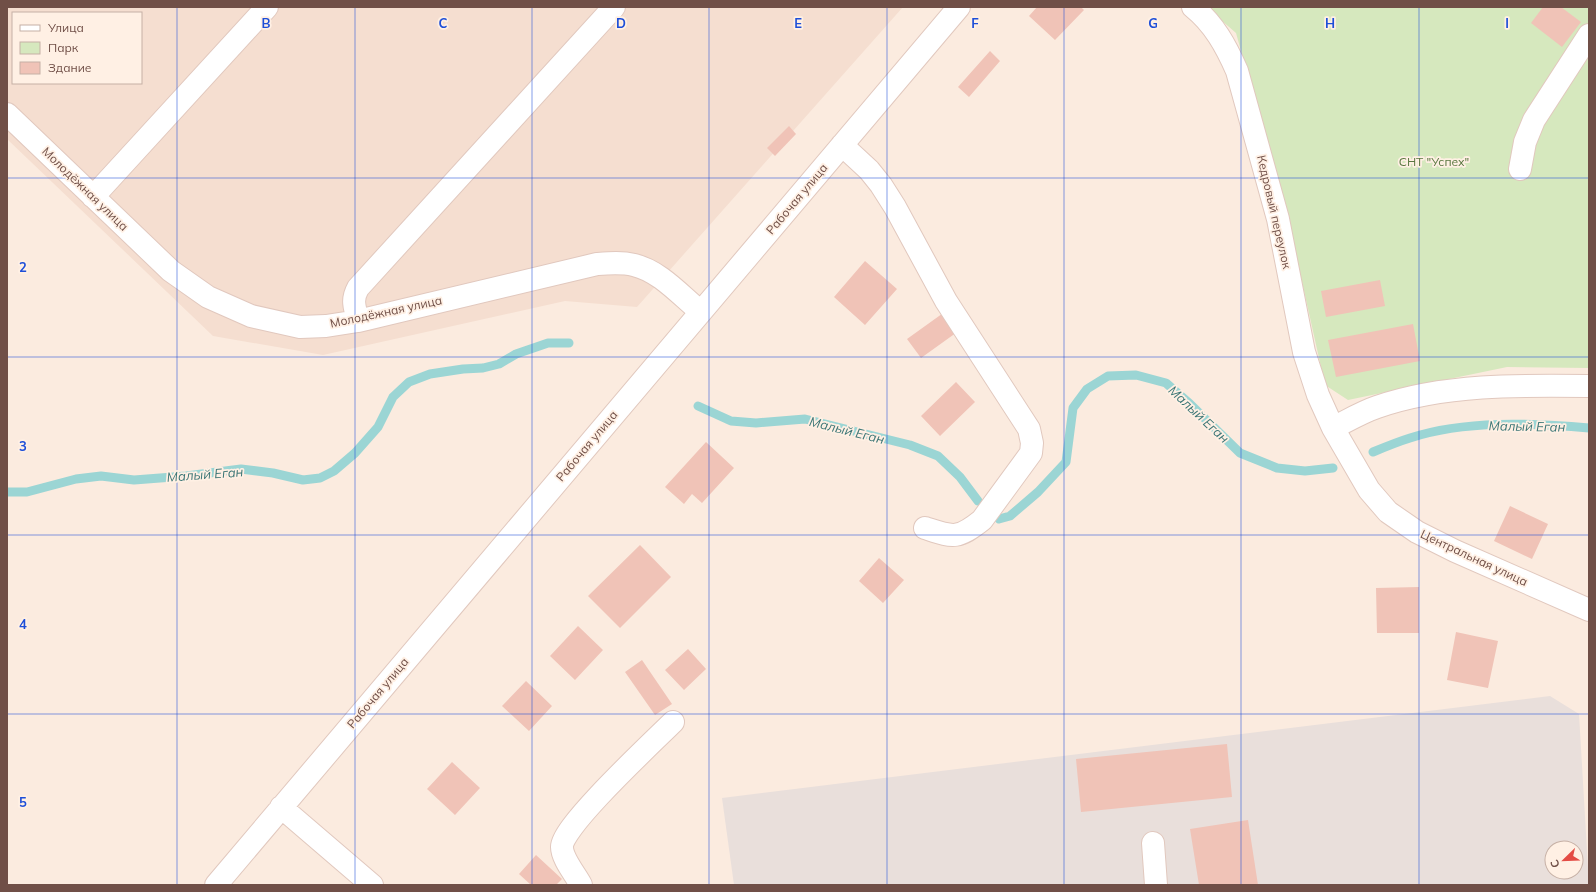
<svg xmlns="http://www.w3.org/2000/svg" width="1596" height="892" font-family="Mulish,sans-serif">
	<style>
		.residential { fill: #f5ded0; fill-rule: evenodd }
		.industrial { fill: #e9dfdb; fill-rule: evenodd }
		.green { fill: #d6e8be }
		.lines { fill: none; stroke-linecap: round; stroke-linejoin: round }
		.stream { stroke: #9bd5d4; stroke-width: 9 }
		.building { fill: #f0c3b7 }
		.minor-casing { stroke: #e1c8be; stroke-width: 24 }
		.minor { stroke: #fff; stroke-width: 22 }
		.grid { fill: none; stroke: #1d4ed8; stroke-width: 1; stroke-opacity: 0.55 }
		.labels { text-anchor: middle; stroke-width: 3.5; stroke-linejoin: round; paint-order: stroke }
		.park-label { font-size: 12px; fill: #5a7740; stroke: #fff0e4 }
		.street-label { font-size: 12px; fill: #704f47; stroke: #fff0e4 }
		.water-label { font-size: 13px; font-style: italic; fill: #3c7676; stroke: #fff0e4 }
		.grid-label { font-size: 13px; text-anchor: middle; font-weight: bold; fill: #1d4ed8; stroke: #fff0e4; stroke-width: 3.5; stroke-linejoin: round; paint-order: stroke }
	</style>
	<rect width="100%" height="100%" fill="#fbebdf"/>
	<path class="residential" d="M7,7H903L637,307L565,301L323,355L213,336L7,139ZM13,13H141V83H13Z"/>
	<path class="industrial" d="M1550,696L1579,714L1589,885H734L722,798ZM1552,848H1576V872H1552Z"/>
	<path class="green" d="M1206,7H1589V368L1507,367L1348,400L1325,385L1288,219L1236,33Z"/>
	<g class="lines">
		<path class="stream" d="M698,406L731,421L756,423L805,419L910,445L938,456L960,477L978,501
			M1373,452C1385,447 1397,442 1410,438C1465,420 1532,423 1589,428
			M7,492H27L76,479L101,476L134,480L186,476L241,469L273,473L303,480L320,478L334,471L355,453L378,427L393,397L409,382L430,374L463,369L483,368L499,364L516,354L548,343H569
			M999,519L1010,516L1038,492L1066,462L1073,408L1087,389L1108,376L1136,375L1166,383L1190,404L1240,453L1277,468L1305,471L1333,468"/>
	</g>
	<path class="building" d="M1037,7H1081L1084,10L1055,40L1029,16Z
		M1543,7H1561L1581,22L1562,47L1531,23Z
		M990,51L1000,61L969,97L958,87Z
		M789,126L796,134L775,156L767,148Z
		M865,261L897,289L865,325L834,297Z
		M1380,280L1385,306L1326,317L1321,291Z
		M946,311L960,330L921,358L907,339Z
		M1413,324L1420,361L1336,377L1328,340Z
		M956,382L975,402L940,436L921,416Z
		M706,442L734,468L702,503L692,494L684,504L665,487Z
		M1510,506L1548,524L1532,559L1494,541Z
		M640,545L671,577L620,628L588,596Z
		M879,558L904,580L883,603L859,581Z
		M1419,587V633H1377L1376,588Z
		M578,626L603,650L575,680L550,656Z
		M1456,632L1498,641L1488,688L1447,680Z
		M688,649L706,669L684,690L665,670Z
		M642,660L672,704L655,715L625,672Z
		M526,681L552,706L529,731L502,706Z
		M1227,744L1232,797L1081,812L1076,759Z
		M452,762L480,788L455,815L427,789Z
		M1248,820L1258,885H1199L1190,829Z
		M536,855L562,879L556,885H531L519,874Z"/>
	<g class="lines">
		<defs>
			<path id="minor" d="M1193,7C1214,24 1226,46 1237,71L1278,219L1304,352L1318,395L1333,428L1369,490L1388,512L1417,532L1455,551L1589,610
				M7,114L171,271L208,297L251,316L300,327L326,326L358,321L597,264C610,263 622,262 634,265C660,271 681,296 701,312
				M842,145L869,170L881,185L895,207L946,301L1029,429L1032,443L1031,453L982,520C957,540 953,537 925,528
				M1520,169L1525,142L1534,120L1589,35
				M93,197L267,7
				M358,321C355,307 351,301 358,288L614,7
				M1333,428C1347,421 1362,412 1377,407C1443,384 1520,385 1589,386
				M281,807L372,885
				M1153,843L1156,885
				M216,885L959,7
				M581,885C576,875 562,859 562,847C560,828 655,740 673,722"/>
		</defs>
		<use href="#minor" class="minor-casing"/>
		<use href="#minor" class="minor"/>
	</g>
	<path class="grid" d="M177,7V885M355,7V885M532,7V885M709,7V885M887,7V885M1064,7V885M1241,7V885M1419,7V885M7,178H1589M7,357H1589M7,535H1589M7,714H1589"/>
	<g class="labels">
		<g class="park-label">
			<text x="1434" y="166">СНТ "Успех"</text>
		</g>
		<g class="street-label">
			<text transform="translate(85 189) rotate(44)" y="4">Молодёжная улица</text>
			<text transform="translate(797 199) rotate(-50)" y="4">Рабочая улица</text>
			<text transform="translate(1274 212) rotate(77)" y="4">Кедровый переулок</text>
			<text transform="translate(386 312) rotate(-12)" y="4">Молодёжная улица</text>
			<text transform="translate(587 446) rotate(-50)" y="4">Рабочая улица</text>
			<text transform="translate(1474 558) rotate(25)" y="4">Центральная улица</text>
			<text transform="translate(378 693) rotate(-50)" y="4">Рабочая улица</text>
		</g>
		<g class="water-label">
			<text transform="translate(1199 414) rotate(43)" y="5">Малый Еган</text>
			<text transform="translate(1527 426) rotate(1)" y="5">Малый Еган</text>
			<text transform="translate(847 430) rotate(14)" y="5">Малый Еган</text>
			<text transform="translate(205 474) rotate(-4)" y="5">Малый Еган</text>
		</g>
	</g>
	<g class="grid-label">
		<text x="266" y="28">B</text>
		<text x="443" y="28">C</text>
		<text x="621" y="28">D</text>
		<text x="798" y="28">E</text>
		<text x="975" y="28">F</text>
		<text x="1153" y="28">G</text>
		<text x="1330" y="28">H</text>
		<text x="1507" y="28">I</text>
		<text x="23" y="272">2</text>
		<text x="23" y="451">3</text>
		<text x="23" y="629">4</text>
		<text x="23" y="807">5</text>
	</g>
	<rect width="1596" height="892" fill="none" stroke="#704f47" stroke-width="16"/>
	<rect x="12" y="12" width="130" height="72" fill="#fff0e4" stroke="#c6b0a5"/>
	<rect x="20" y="25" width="20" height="6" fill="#ffffff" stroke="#c6b0a5"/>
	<text x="48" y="32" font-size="12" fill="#704f47">Улица</text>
	<rect x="20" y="42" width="20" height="12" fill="#d6e8be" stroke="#c6b0a5"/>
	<text x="48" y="52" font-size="12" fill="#704f47">Парк</text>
	<rect x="20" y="62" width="20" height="12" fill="#f0c3b7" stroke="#c6b0a5"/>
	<text x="48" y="72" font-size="12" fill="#704f47">Здание</text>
	<g transform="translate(1564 860) rotate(247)"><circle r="19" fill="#fff0e4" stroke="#c6b0a5"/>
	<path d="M0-3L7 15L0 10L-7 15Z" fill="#e44c45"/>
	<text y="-6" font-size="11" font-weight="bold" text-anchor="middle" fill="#704f47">С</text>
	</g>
</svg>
